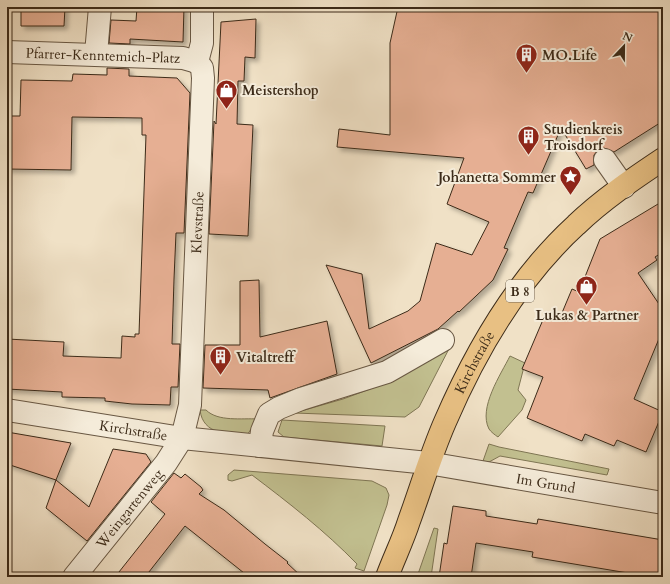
<svg xmlns="http://www.w3.org/2000/svg" width="670" height="584" font-family="Cardo,serif">
	<style>
		.green { fill: #c2c090; stroke: #7f7654 }
		.building { fill: #e6af93; stroke: #3c2b19; filter: url(#shadow) }
		.lines { fill: none; stroke-linecap: round; stroke-linejoin: round }
		.minor-casing { stroke: #695844; stroke-width: 24 }
		.major-casing { stroke: #3c2b19; stroke-width: 24 }
		.minor { stroke: #f5ecda; stroke-width: 22 }
		.major { stroke: #e8c083; stroke-width: 22 }
		.labels { text-anchor: middle; stroke-width: 4; stroke-linejoin: round; paint-order: stroke }
		.shield { fill: #f5ecda; stroke: #746553; stroke-width: 1 }
		.shield-label { font-size: 13px; font-weight: bold; fill: #3c2b19 }
		.poi-label { font-size: 14px; font-weight: bold; fill: #3c2b19; stroke: #f5ecda; text-anchor: start }
		.street-label { font-size: 14px; fill: #3c2b19; stroke: #f5ecda }
	</style>
	<defs>
		<filter id="shadow"><feDropShadow dx="3.5" dy="3.5" stdDeviation="2" flood-color="#0004"/></filter>
	</defs>
	<rect width="100%" height="100%" fill="#f0e1c6"/>
	<filter id="stains"><feTurbulence type="fractalNoise" baseFrequency=".005" numOctaves="4"/><feColorMatrix values="0 0 0 0 .2 0 0 0 0 .09 0 0 0 0 .02 0 0 0 .5 -.17"/></filter>
	<radialGradient id="worn" r=".72"><stop offset=".6" stop-color="#630" stop-opacity="0"/><stop offset="1" stop-color="#630" stop-opacity=".3"/></radialGradient>
	<path class="green" d="M452,343L419,407L405,417L294,413L343,399L389,382Z
		M510,356L525,363L518,390L526,400L522,410L498,437C495,435 491,432 489,429C478,408 501,374 510,356Z
		M200,410H206C218,422 242,418 258,419L247,435C228,434 203,435 200,410Z
		M282,420L385,426L382,446L284,437L278,432Z
		M489,444L499,447L609,469L607,475L500,456L489,462L483,461Z
		M234,470L372,481L386,488L389,495L387,505L364,571L355,568L357,564C325,531 289,503 252,475L232,481L228,480V475Z
		M434,528L438,529L431,577H417Z"/>
	<path class="building" d="M21,7H65L64,26H21Z
		M137,7H184L183,42L130,39V44L109,43L111,20L136,21Z
		M398,7H663V121L614,152L604,148L598,150L594,155V165L586,169L561,128L533,193L528,192L504,248L508,249L493,280L459,312L458,311L438,329L371,363L326,265L362,274L369,329L408,311L420,301L436,243L472,255L489,222L447,204L464,158L337,147L339,129L390,135V43Z
		M256,19L255,58L245,57L244,81H238L237,124L253,125L248,236L209,234L214,121L216,124L221,22Z
		M107,68L129,69V76L177,78L190,93L184,233H176L174,279L172,344H180L178,387H171L170,405L132,404L105,401V398L62,397V392L7,389V339L64,342L63,356L121,358L122,336L135,337V334H139L146,135H142V118L72,117L71,170L7,169V116H20L21,80L72,81L73,74L107,75Z
		M663,201V252L655,257L657,260L638,273L663,310V329L634,399L663,412L646,452L617,440L614,446L585,434L582,441L527,418L543,377L522,369L545,315L559,320L572,289L579,292L600,239Z
		M259,280L260,337L327,321L337,374L270,398L268,390L203,388L205,345H240V281Z
		M7,432L71,443L56,480L7,464Z
		M113,449L146,454L151,462L87,541L46,508L56,480L89,507Z
		M174,473L181,478L185,474L201,487L203,490L199,494L224,510L265,544L288,562L287,563L302,577H249L185,526L145,577H115L165,514L151,502Z
		M453,506L486,511V516L518,521L537,524L538,519L663,540V577H652L532,557L533,552L476,543L471,577H439L444,543L447,544Z"/>
	<g class="lines">
		<defs>
			<g id="minor">
				<path id="s1" d="M7,52L183,58L197,62"/>
				<path d="M96,54L100,7"/>
				<path d="M197,62L202,43V7"/>
				<path d="M605,160L624,187"/>
				<path id="s2" d="M7,410L182,438L428,463L663,503"/>
				<path d="M260,446L262,431L269,414L279,408L301,399L387,372L443,340"/>
				<path id="s3" d="M74,577L166,463L182,438L190,405L203,78L202,68L197,62"/>
			</g>
			<g id="major">
				<path id="s4" d="M387,577C394,558 403,540 409,521C421,488 431,454 445,422C476,350 518,278 576,225C602,200 633,179 663,159"/>
			</g>
		</defs>
		<use href="#minor" class="minor-casing"/>
		<use href="#major" class="major-casing"/>
		<use href="#minor" class="minor"/>
		<use href="#major" class="major"/>
	</g>
	<defs>
		<symbol id="building-pin" viewBox="-11 -11 22 30"><path d="M0 17L-7.5 6A9.5 9.5 0 1 1 7.5 6Z" fill="#8f2418" stroke="#f5ecda"/><path d="M-4-6H4V6H1V3H-1V6H-4ZM-2.5-4.3h1.7v1.8h-1.7ZM.8-4.3h1.7v1.8H.8ZM-2.5-1h1.7V.8h-1.7ZM.8-1h1.7V.8H.8Z" fill="#fff"/></symbol>
		<symbol id="shop-pin" viewBox="-11 -11 22 30"><path d="M0 17L-7.5 6A9.5 9.5 0 1 1 7.5 6Z" fill="#8f2418" stroke="#f5ecda"/><path d="M-5-2.5h2.3a2.7 3.5 0 0 1 5.4 0H5L5.5 6h-11ZM-1.5-2.5h3a1.5 2.3 0 0 0-3 0Z" fill="#fff"/></symbol>
		<symbol id="sight-pin" viewBox="-11 -11 22 30"><path d="M0 17L-7.5 6A9.5 9.5 0 1 1 7.5 6Z" fill="#8f2418" stroke="#f5ecda"/><path d="M0-6L1.8-2.2L6-1.7L2.9 1.2L3.7 5.4L0 3.3L-3.7 5.4L-2.9 1.2L-6-1.7L-1.8-2.2Z" fill="#fff"/></symbol>
	</defs>
	<g fill-rule="evenodd">
		<use href="#building-pin" x="514" y="42" width="25" height="34"/>
		<use href="#shop-pin" x="214" y="78" width="25" height="34"/>
		<use href="#building-pin" x="516" y="124" width="25" height="34"/>
		<use href="#sight-pin" x="558" y="164" width="25" height="34"/>
		<use href="#shop-pin" x="574" y="274" width="25" height="34"/>
		<use href="#building-pin" x="208" y="344" width="25" height="34"/>
	</g>
	<g class="labels">
		<rect class="shield" x="506" y="280" width="28" height="22" rx="3"/>
		<g class="shield-label">
			<text x="520" y="296">B 8</text>
		</g>
		<g class="poi-label">
			<text x="542" y="60">MO.Life</text>
			<text x="242" y="95">Meistershop</text>
			<text x="544" y="134">Studienkreis<tspan x="544" dy="16">Troisdorf</tspan></text>
			<text x="556" y="182" text-anchor="end">Johanetta Sommer</text>
			<text x="587" y="320" text-anchor="middle">Lukas &amp; Partner</text>
			<text x="236" y="362">Vitaltreff</text>
		</g>
		<g class="street-label">
			<text dy="5" stroke="none"><textPath href="#s1" startOffset="96">Pfarrer-Kenntemich-Platz</textPath></text>
			<text dy="5" stroke="none"><textPath href="#s3" startOffset="393">Klevstraße</textPath></text>
			<text dy="5" stroke="none"><textPath href="#s4" startOffset="232">Kirchstraße</textPath></text>
			<text dy="5" stroke="none"><textPath href="#s2" startOffset="128">Kirchstraße</textPath></text>
			<text dy="5" stroke="none"><textPath href="#s2" startOffset="544">Im Grund</textPath></text>
			<text dy="5" stroke="none"><textPath href="#s3" startOffset="88">Weingartenweg</textPath></text>
		</g>
	</g>
	<rect width="670" height="584" fill="none" stroke="#f0e1c6" stroke-width="24"/>
	<rect x="8" y="8" width="654" height="568" fill="none" stroke="#3c2b19" stroke-width="2"/>
	<rect x="12" y="12" width="646" height="560" fill="none" stroke="#3c2b19"/>
	<g transform="translate(624 46) rotate(22)" stroke="#f5ecda" stroke-width="3" paint-order="stroke">
	<path d="M0-3L7 15L0 10L-7 15Z" fill="#3c2b19"/>
	<text y="-6" font-size="11" font-weight="bold" text-anchor="middle" fill="#3c2b19">N</text>
	</g>
	<rect width="100%" height="100%" filter="url(#stains)"/>
	<rect width="100%" height="100%" fill="url(#worn)"/>
</svg>
